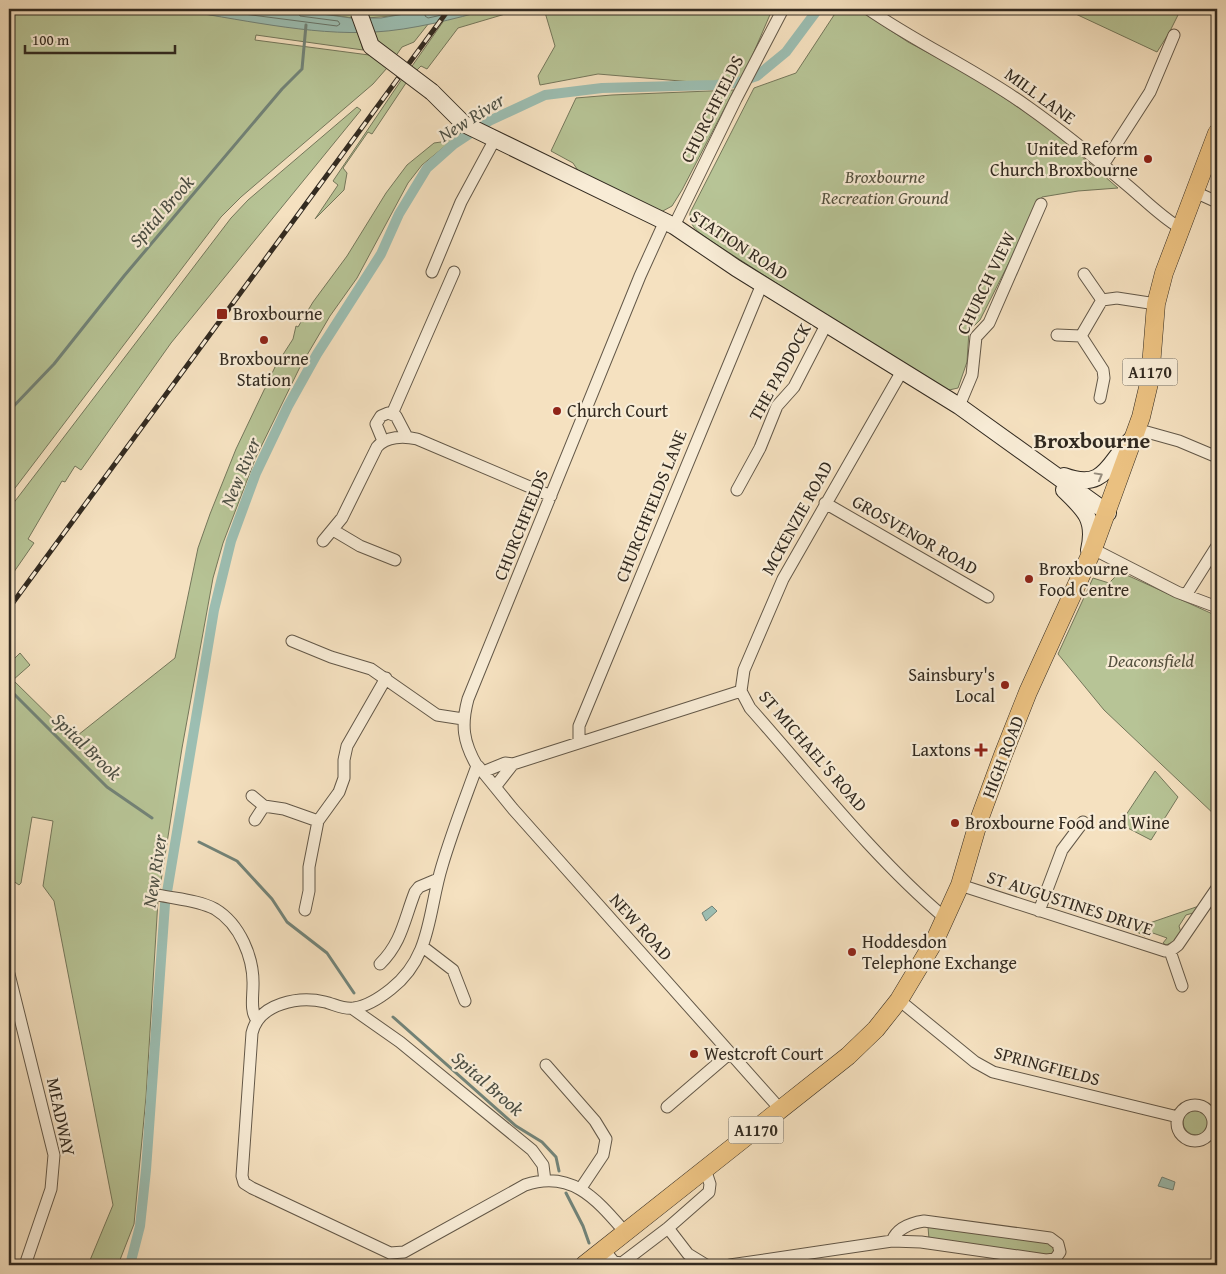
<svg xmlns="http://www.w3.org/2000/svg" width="1226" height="1274" font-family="'Gentium Book Plus',serif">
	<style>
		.green { fill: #b7c496; stroke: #74775b }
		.water { fill: #9cbeb2; stroke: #728378 }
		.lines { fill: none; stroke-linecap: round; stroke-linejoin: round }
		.shore { stroke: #677469; stroke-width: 1 }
		.stream { stroke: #728378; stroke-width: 3 }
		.canal { stroke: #9cbeb2; stroke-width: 10 }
		.street-casing { stroke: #635848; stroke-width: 13 }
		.secondary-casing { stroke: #322a20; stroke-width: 18 }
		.primary-casing { stroke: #322a20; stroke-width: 19 }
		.street { stroke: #f8ecd6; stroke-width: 11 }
		.secondary { stroke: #f8ecd6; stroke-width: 16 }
		.primary { stroke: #eac080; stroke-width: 18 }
		.rail-casing { stroke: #322a20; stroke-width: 5 }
		.rail { stroke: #f8ecd6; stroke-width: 3; stroke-dasharray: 9; stroke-linecap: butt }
		.secondary-bridge-casing { stroke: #322a20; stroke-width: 18; stroke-linecap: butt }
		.secondary-bridge { stroke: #f8ecd6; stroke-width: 16 }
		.oneway { stroke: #958b7b }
		.poi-dot { fill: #8f2418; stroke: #f8ecd6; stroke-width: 2 }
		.labels { text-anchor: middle; stroke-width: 4.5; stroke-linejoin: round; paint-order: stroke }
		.shield { fill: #f8ecd6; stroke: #6d6457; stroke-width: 1 }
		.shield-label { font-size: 16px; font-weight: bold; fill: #322a20 }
		.street-label { font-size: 18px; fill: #322a20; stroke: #f8ecd6 }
		.poi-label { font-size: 18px; fill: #322a20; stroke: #f8ecd6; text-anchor: start }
		.park-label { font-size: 18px; font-style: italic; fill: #53503e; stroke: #f8ecd6 }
		.water-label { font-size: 19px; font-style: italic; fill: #4c4f44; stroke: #f8ecd6 }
		.district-label { font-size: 22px; font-weight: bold; fill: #322a20; stroke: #f8ecd6 }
	</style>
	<rect width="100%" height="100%" fill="#f5e1c0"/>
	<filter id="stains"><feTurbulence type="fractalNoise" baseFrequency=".004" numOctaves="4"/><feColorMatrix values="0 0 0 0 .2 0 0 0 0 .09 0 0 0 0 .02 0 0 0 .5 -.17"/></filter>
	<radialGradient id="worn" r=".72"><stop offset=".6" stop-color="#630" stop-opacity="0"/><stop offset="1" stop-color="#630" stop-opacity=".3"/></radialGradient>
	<path class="green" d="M9,9H171L294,27L358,32L363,50L256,35L255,40L369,55L387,68L373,84L241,197L221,217L9,496Z
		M286,9H348L353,18Z
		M366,9H433L405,15L367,18Z
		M490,9H522L458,28L427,69L421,66L415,72L410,69L445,19Z
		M544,9H618L626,14L633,9L772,10L747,68L740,78L704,83L598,74L540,85L538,76L555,46Z
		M838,9H858L908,42L964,72L1006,99L1050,129L1118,188L1078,191L1042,197L980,320L969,331L967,362L958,388L949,390L908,368L711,241C700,233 689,228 690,213L754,88L796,73Z
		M1065,9H1181L1169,33L1157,52Z
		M429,23L414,42L402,47L395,57L376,42L371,32Z
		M402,79L406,83L372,134L368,132L343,168L347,173L344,190L315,219L338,185L333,181Z
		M734,90L682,190L672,206L661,212L579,172L573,163L551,151L576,98L612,95Z
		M357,107L361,110L171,343L81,470L75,466L65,482L62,481L28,539L34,543L9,579V509L231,218L248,200Z
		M456,131L461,133L422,165L408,183L357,278L330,316L300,367L256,457L223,543L213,578L182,748L158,900L146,1097L134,1224L118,1265H88L113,1205L54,901L43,886L53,821L32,817L21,883L19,885L9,878V664L20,653L30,665L13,680L73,739L175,658L198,548L210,514L236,449L275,367L293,339L296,326L298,327L313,302L347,256L386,193L407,165L434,143L441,142Z
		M1120,572L1217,616V817L1104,710L1058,654L1093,578L1109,583Z
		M1155,771L1178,797L1151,840L1120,824Z
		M1199,906L1194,916L1193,913L1186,915L1179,926L1181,933L1176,941L1166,945L1163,943L1167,938L1150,932L1145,936L1137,932L1138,927Z
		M1183 1122a13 13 0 1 1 26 0a13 13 0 1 1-26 0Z
		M928,1227L1052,1243L1055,1251L1050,1256L929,1239Z"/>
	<path class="water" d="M171,9H286L351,18H381L433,9H490C455,19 411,30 375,32C309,36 237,18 171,9Z
		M712,906L717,911L706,921L702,913Z
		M1162,1177L1175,1182L1173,1190L1158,1186Z"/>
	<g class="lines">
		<path class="shore" d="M205,9L337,26L340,24L338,21L300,16L296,9
			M427,9L425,16L428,18L470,9"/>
		<path class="stream" d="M9,411L54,364L124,276L282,89L302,69L306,25
			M9,689L107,787L152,818
			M199,842L237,861L272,899L287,922L327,953L354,993
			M393,1017L516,1126L542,1142L556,1157L559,1171
			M566,1193L583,1226L589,1243"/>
		<path class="canal" d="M130,1265L140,1226L146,1170L165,904L214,610L231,541L256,473L288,406L317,354L381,254L399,214L427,168L454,144L489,121L545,95L602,88L715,85L736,83L757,76L786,52L818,9"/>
		<defs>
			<path id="street" d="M868,9C920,45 977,70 1028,107C1062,131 1095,158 1127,185C1145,200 1160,216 1180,228
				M1103,165L1150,92L1174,35
				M1195,192L1217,202
				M674,226L736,99L783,9
				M432,272L461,202L495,139
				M1084,274L1102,300
				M1057,335L1081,336
				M1081,336L1102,300L1117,298L1156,304
				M1081,336L1103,370L1104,378L1100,398
				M959,406L972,375L976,337L989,323L1041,204
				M392,414L454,272
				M1136,429L1179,441L1217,457
				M383,441L376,424L381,416L388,413L396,416L407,437
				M737,490L760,448L777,406L794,387L826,325
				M825,503L988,597
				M333,530L360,546L395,560
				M323,541L342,518L377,447C386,436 404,436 417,439L551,496
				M1093,549L1177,592L1217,607
				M1186,595L1217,546
				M292,641L331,657L371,669L437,715L463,719
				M741,691L744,670L783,579L902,371
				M579,741V726L762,284
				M478,766L513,809L781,1110
				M483,772L505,763L513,764L741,691L750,708C813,779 873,857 945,918
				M495,787L513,764
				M252,796L264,806L284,809L318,821
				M255,820L264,806
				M960,885L1165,951H1170L1178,945L1217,888
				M158,895C176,899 198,900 215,909C240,924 254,958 253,986C253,997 250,1012 257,1020
				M305,910L309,891V867L318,821L339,792L344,778V760L347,746L386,678
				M1039,911L1062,850L1083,822
				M423,947L453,970L465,1001
				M1170,951L1182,986
				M380,964C402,942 404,920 415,892L419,887L438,879
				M9,974L54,1155L51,1189L25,1265
				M899,1000L975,1062L993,1072L1178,1117
				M353,1009L400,1042L532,1150L543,1165L545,1181
				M546,1065L595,1121L606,1139L603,1155L581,1188
				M1177 1123a18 18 0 1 1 36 0a18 18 0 1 1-36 0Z
				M667,1107L730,1053
				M668,1228L688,1254L706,1265
				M625,1232C597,1200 572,1169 525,1185L404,1252L390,1253L252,1188L244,1183L242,1176L252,1033C259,1003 299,996 325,1002C334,1004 344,1010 354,1008C368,1006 381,997 391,989C432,957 428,911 442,866C452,832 465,799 477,766C463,742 461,725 468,699L640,276L665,221
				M604,1250L614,1262L622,1263L668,1228L709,1192L710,1184L705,1169
				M730,1265L892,1241C897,1228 911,1223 924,1221L1050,1238L1058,1244L1060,1252L1055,1259L1046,1260L921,1242L892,1241"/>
			<path id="secondary" d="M432,92L464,124L674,226L736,268L959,406L1108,513
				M1064,476C1107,492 1108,460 1134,437
				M1064,490C1085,510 1096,520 1089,550"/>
			<path id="primary" d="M584,1265L848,1056L876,1029L899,1000L935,940L960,885L979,820L1003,755L1028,692L1093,549L1141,417L1150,379L1156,304L1164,273L1217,133"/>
		</defs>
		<use href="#street" class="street-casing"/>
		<use href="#secondary" class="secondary-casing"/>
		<use href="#primary" class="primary-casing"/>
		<use href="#street" class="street"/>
		<use href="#secondary" class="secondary"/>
		<use href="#primary" class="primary"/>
		<defs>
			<path id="rail" d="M9,608L449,9"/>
		</defs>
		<use href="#rail" class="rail-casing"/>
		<use href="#rail" class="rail"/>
		<defs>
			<path id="secondary-bridge" d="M359,13L371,46L432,92"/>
		</defs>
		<use href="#secondary-bridge" class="secondary-bridge-casing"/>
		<use href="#secondary-bridge" class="secondary-bridge"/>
	</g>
	<defs><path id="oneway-chevron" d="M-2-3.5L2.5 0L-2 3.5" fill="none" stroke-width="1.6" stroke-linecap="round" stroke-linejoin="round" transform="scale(1.25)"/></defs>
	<use class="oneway" href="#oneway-chevron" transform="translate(1099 476) rotate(-29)"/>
	<g class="poi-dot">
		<circle cx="1148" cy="159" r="5"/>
		<rect x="216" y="308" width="12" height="12" rx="2.5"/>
		<circle cx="264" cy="340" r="5"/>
		<circle cx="557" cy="411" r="5"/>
		<circle cx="1029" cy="579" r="5"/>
		<circle cx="1005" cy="685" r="5"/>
		<path d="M978.5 742.5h5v5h5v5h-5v5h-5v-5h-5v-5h5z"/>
		<circle cx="955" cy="823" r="5"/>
		<circle cx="852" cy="952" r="5"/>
		<circle cx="694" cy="1054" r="5"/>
	</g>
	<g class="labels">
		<g class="shield">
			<rect x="1122.5" y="358.5" width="55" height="27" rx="4"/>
			<rect x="728.5" y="1116.5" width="55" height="27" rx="4"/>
		</g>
		<g class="shield-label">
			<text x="1150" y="378">A1170</text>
			<text x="756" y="1136">A1170</text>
		</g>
		<g class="street-label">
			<text transform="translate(1040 96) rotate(36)" y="6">MILL LANE</text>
			<text transform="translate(712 109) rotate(-63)" y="6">CHURCHFIELDS</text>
			<text transform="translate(739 245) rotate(33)" y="6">STATION ROAD</text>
			<text transform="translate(986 283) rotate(-64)" y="6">CHURCH VIEW</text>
			<text transform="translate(780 372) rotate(-61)" y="6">THE PADDOCK</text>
			<text transform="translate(651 506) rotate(-68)" y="6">CHURCHFIELDS LANE</text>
			<text transform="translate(797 518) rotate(-61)" y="6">MCKENZIE ROAD</text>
			<text transform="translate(521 525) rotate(-68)" y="6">CHURCHFIELDS</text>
			<text transform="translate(915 535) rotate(30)" y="6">GROSVENOR ROAD</text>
			<text transform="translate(813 751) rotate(49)" y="6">ST MICHAEL'S ROAD</text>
			<text transform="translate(1003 757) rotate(-69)" y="6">HIGH ROAD</text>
			<text transform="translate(1070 903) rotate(18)" y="6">ST AUGUSTINES DRIVE</text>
			<text transform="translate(641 927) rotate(48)" y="6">NEW ROAD</text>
			<text transform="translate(1047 1066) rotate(15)" y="6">SPRINGFIELDS</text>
			<text transform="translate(61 1117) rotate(78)" y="6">MEADWAY</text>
		</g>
		<g class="poi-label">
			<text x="1138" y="155" text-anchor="end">United Reform<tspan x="1138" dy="21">Church Broxbourne</tspan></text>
			<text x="233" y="320">Broxbourne</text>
			<text x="264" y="365" text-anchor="middle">Broxbourne<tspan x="264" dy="21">Station</tspan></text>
			<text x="567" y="417">Church Court</text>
			<text x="1039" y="575">Broxbourne<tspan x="1039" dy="21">Food Centre</tspan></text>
			<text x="995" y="681" text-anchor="end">Sainsbury's<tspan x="995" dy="21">Local</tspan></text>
			<text x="971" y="756" text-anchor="end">Laxtons</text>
			<text x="965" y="829">Broxbourne Food and Wine</text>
			<text x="862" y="948">Hoddesdon<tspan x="862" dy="21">Telephone Exchange</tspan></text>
			<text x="704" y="1060">Westcroft Court</text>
		</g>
		<g class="park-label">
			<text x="885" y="183">Broxbourne<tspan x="885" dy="21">Recreation Ground</tspan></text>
			<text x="1151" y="667">Deaconsfield</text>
		</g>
		<g class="water-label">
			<text transform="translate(471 117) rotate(-32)" y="7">New River</text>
			<text transform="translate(161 211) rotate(-49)" y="7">Spital Brook</text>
			<text transform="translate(240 472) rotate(-67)" y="7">New River</text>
			<text transform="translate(87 746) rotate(44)" y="7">Spital Brook</text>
			<text transform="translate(154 871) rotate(-81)" y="7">New River</text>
			<text transform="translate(488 1083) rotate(41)" y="7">Spital Brook</text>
		</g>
		<g class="district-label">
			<text x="1092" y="448">Broxbourne</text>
		</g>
	</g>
	<rect width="1226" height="1274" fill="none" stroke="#f5e1c0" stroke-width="30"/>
	<rect x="10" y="10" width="1206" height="1254" fill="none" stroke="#322a20" stroke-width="2.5"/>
	<rect x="15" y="15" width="1196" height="1244" fill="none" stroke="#322a20"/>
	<path d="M25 45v8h150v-8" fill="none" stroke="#322a20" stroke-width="2.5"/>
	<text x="32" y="45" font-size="15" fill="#322a20" stroke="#f8ecd6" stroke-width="4" paint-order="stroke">100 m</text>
	<rect width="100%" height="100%" filter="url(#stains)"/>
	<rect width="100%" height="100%" fill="url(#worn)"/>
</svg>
